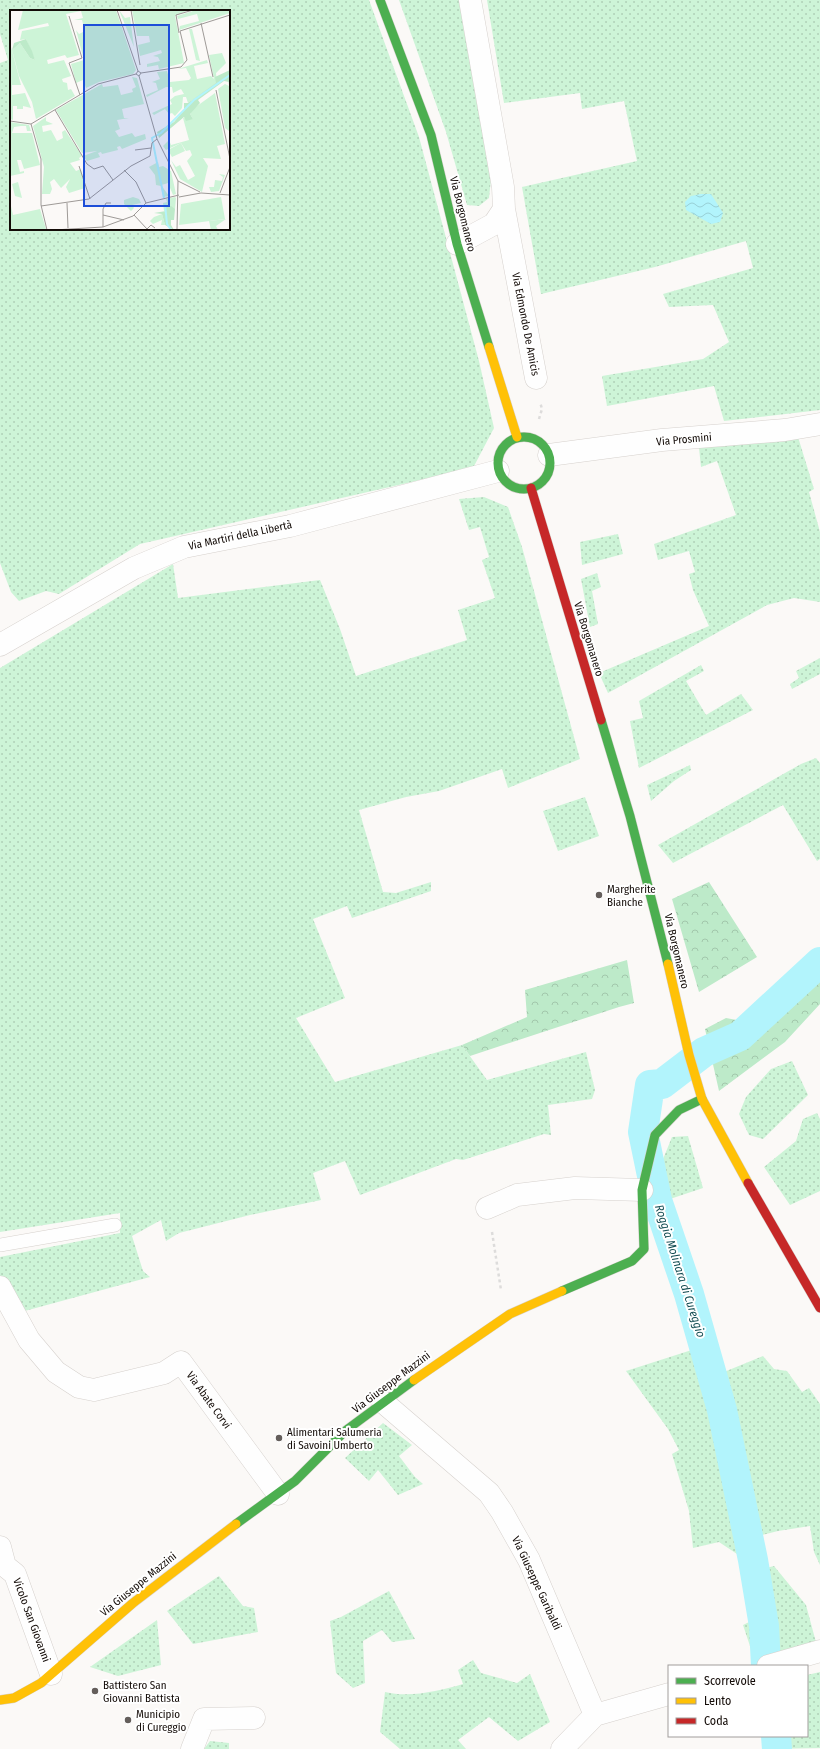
<svg xmlns="http://www.w3.org/2000/svg" width="820" height="1749" font-family="'Fira Sans Condensed',sans-serif">
	<style>
		.grass { fill: url(#grass-dots); fill-rule: evenodd }
		.forest { fill: url(#forest-crowns) }
		.water { fill: url(#water-waves) }
		.lines { fill: none; stroke-linecap: round; stroke-linejoin: round }
		.canal { stroke: #b2f4fc; stroke-width: 30 }
		.lane-casing { stroke: #d6d1cd; stroke-width: 14 }
		.street-casing { stroke: #d6d1cd; stroke-width: 23 }
		.fast-casing { stroke: #d6d1cd; stroke-width: 10 }
		.slow-casing { stroke: #d6d1cd; stroke-width: 10 }
		.jam-casing { stroke: #d6d1cd; stroke-width: 10 }
		.path { stroke: #dddcdb; stroke-width: 2.5; stroke-dasharray: 3 3; stroke-linecap: butt }
		.lane { stroke: #fefefe; stroke-width: 13 }
		.street { stroke: #fefefe; stroke-width: 22 }
		.fast { stroke: #4caf50; stroke-width: 9 }
		.slow { stroke: #ffc107; stroke-width: 9 }
		.jam { stroke: #c62828; stroke-width: 9 }
		.poi-dot { fill: #645e5b; stroke: #fff; stroke-width: 1.5 }
		.labels { text-anchor: middle; stroke-width: 4; stroke-linejoin: round; paint-order: stroke }
		.street-label { font-size: 11px; fill: #130b07; stroke: #fff }
		.poi-label { font-size: 11px; fill: #130b07; stroke: #fff; text-anchor: start }
		.water-label { font-size: 12px; font-style: italic; fill: #124c52; stroke: #fff }
		.inset-river { fill: none; stroke: #b2f4fc; stroke-width: 2 }
		.inset-road { fill: none; stroke: #9e9a97; stroke-width: 1 }
		.view { fill: #1d4ed8; fill-opacity: 0.15; stroke: #1d4ed8; stroke-width: 2 }
		.inset-edge { fill: none; stroke: #130b07; stroke-width: 2 }
	</style>
	<defs>
		<pattern id="grass-dots" width="8" height="8" patternUnits="userSpaceOnUse"><rect width="8" height="8" fill="#cdf4d7"/><path d="M2 2h.1M6 6h.1" fill="none" stroke="#afd0b7" stroke-width="1.8" stroke-linecap="round"/></pattern>
		<pattern id="forest-crowns" width="20" height="18" patternUnits="userSpaceOnUse"><rect width="20" height="18" fill="#bdeac9"/><path d="M2 6a3 3 0 1 1 6 0M12 15a3 3 0 1 1 6 0" fill="none" stroke="#a2c7ab"/></pattern>
		<pattern id="water-waves" width="16" height="10" patternUnits="userSpaceOnUse"><rect width="16" height="10" fill="#b2f4fc"/><path d="M0 5q4-4 8 0t8 0" fill="none" stroke="#98d0d6"/></pattern>
	</defs>
	<rect width="100%" height="100%" fill="#fbf9f7"/>
	<path class="grass" d="M0,0H369L419,137L479,361L494,428L473,468L140,544L59,594L46,591L19,601L11,592L0,563V63L8,60L0,34ZM11,11H229V229H11Z
		M399,0H460L492,170L489,198L479,206L467,205L446,132Z
		M487,0H820V410L724,421L714,386L607,406L602,376L703,359L729,342L713,305L669,307L663,294L753,268L746,241L655,267L541,294L522,187L637,161L624,101L582,109L580,93L504,103Z
		M798,437L814,489L809,492L820,532V602L794,598L767,605L608,693L599,673L709,626L693,590L689,574L695,572L689,551L658,560L654,544L736,515L717,461L701,467L699,448Z
		M484,497L508,507L522,547L580,759L508,788L502,769L439,791L406,797L359,810L383,892L396,893L431,882V891L352,918L347,906L313,919L345,998L296,1018L335,1082L462,1045L487,1080L586,1052L595,1090L592,1099L548,1105L551,1135L544,1134L463,1160L456,1159L360,1195L345,1161L313,1173L321,1200L250,1215L179,1233L166,1241L161,1220L132,1236L143,1271L150,1277L21,1312L0,1276V1257L120,1233V1213L0,1232V668L173,564L178,598L320,580L340,629L356,676L467,640L458,610L495,598L482,560L489,557L480,527L469,530L459,499Z
		M618,534L623,554L582,565L580,542Z
		M597,573L601,587L592,591L598,624L590,627L581,579Z
		M820,658V674L792,689L790,684L799,678L796,671Z
		M701,665L704,671L686,681L706,715L741,694L753,710L639,768L630,721L643,718L639,701Z
		M816,758L820,763V859L817,861L783,805L673,863L658,845L801,764Z
		M690,765L691,770L674,781L651,801L647,785Z
		M585,797L599,836L558,851L543,811Z
		M792,1061L808,1095L763,1139L749,1135L739,1114L746,1097L771,1069Z
		M817,1113L820,1119V1191L790,1205L764,1167L796,1141L803,1119Z
		M688,1136L703,1188L661,1202L672,1234L657,1239L648,1196L672,1137Z
		M711,1322L724,1372L763,1356L774,1369L787,1371L802,1392L809,1388L820,1404V1565L814,1552L810,1526L778,1531L742,1540L758,1570L774,1566L806,1605L817,1646L755,1661L743,1625L753,1620L740,1556L719,1542L693,1548L689,1511L672,1454L679,1450L668,1429L626,1371L698,1348L694,1330Z
		M383,1423L412,1445L399,1456L415,1477L423,1484L398,1495L378,1470L369,1481L345,1458Z
		M219,1576L243,1606L254,1608L258,1632L193,1644L167,1611Z
		M389,1591L415,1639L392,1642L382,1630L363,1641L365,1683L353,1688L336,1673L330,1621L341,1617Z
		M157,1620L161,1665L118,1676L90,1667Z
		M473,1660L481,1673L517,1683L530,1674L550,1722L518,1741L489,1717L458,1740L466,1749H400L380,1732L385,1692C410,1698 439,1691 463,1684L458,1670Z
		M820,1672V1748L766,1749L765,1736H807V1675Z
		M210,1741L229,1743V1749H204Z"/>
	<path class="forest" d="M709,882L757,957L699,992L672,899Z
		M627,960L634,1003L619,1007L470,1056L462,1045L527,1017L525,990Z
		M820,969V1004L785,1042L719,1091L705,1029L726,1018L747,1022L788,997Z"/>
	<path class="water" d="M701,194H711L723,213L720,222L711,224L686,210L685,202L691,196Z"/>
	<g class="lines">
		<path class="canal" d="M766,1666L764,1626L753,1560L722,1410L689,1294L657,1200L643,1132L650,1085L662,1084L704,1052L740,1036L820,962
			M776,1736L777,1749"/>
		<defs>
			<path id="lane" d="M0,1245L115,1225"/>
			<path id="street" d="M470,0L503,187L504,209L536,378
				M457,244L494,224L504,209
				M549,455L662,440L785,430L820,424
				M0,645L134,568L184,547L290,526L498,471
				M487,1208L517,1195L575,1188L642,1190
				M0,1287L29,1340L56,1372L79,1387L94,1390L164,1373L181,1362L278,1494
				M383,1402L489,1493L502,1512L529,1560L595,1715
				M0,1547L5,1566L15,1574L51,1674
				M768,1666L820,1651
				M192,1749L204,1719L254,1718
				M562,1749L595,1715L669,1694"/>
			<path id="fast" d="M380,0L431,135L457,244L489,347
				M498 463a26 26 0 1 1 52 0a26 26 0 1 1-52 0Z
				M601,720L630,816L668,964
				M562,1291L632,1261L644,1249L642,1190L655,1135L679,1110L702,1099
				M236,1524L295,1481L345,1431L414,1380"/>
			<path id="slow" d="M489,347L517,437
				M668,964L689,1055L702,1099L748,1183
				M414,1380L510,1314L562,1291
				M0,1700L14,1698L41,1683L133,1603L236,1524"/>
			<path id="jam" d="M531,488L601,720
				M748,1183L820,1308"/>
		</defs>
		<use href="#lane" class="lane-casing"/>
		<use href="#street" class="street-casing"/>
		<use href="#fast" class="fast-casing"/>
		<use href="#slow" class="slow-casing"/>
		<use href="#jam" class="jam-casing"/>
		<path class="path" d="M539,419L542,409L540,402
			M492,1232L501,1290"/>
		<use href="#lane" class="lane"/>
		<use href="#street" class="street"/>
		<use href="#fast" class="fast"/>
		<use href="#slow" class="slow"/>
		<use href="#jam" class="jam"/>
	</g>
	<g class="poi-dot">
		<circle cx="599" cy="895" r="4"/>
		<circle cx="279" cy="1438" r="4"/>
		<circle cx="95" cy="1691" r="4"/>
		<circle cx="128" cy="1720" r="4"/>
	</g>
	<g class="labels">
		<g class="street-label">
			<text transform="translate(463 214) rotate(76)" y="4">Via Borgomanero</text>
			<text transform="translate(526 324) rotate(79)" y="4">Via Edmondo De Amicis</text>
			<text transform="translate(684 439) rotate(-5)" y="4">Via Prosmini</text>
			<text transform="translate(240 535) rotate(-12)" y="4">Via Martiri della Libertà</text>
			<text transform="translate(589 639) rotate(73)" y="4">Via Borgomanero</text>
			<text transform="translate(677 951) rotate(77)" y="4">Via Borgomanero</text>
			<text transform="translate(391 1382) rotate(-37)" y="4">Via Giuseppe Mazzini</text>
			<text transform="translate(209 1400) rotate(54)" y="4">Via Abate Corvi</text>
			<text transform="translate(537 1583) rotate(65)" y="4">Via Giuseppe Garibaldi</text>
			<text transform="translate(138 1584) rotate(-39)" y="4">Via Giuseppe Mazzini</text>
			<text transform="translate(32 1620) rotate(70)" y="4">Vicolo San Giovanni</text>
		</g>
		<g class="poi-label">
			<text x="607" y="893">Margherite<tspan x="607" dy="13">Bianche</tspan></text>
			<text x="287" y="1436">Alimentari Salumeria<tspan x="287" dy="13">di Savoini Umberto</tspan></text>
			<text x="103" y="1689">Battistero San<tspan x="103" dy="13">Giovanni Battista</tspan></text>
			<text x="136" y="1718">Municipio<tspan x="136" dy="13">di Cureggio</tspan></text>
		</g>
		<g class="water-label">
			<text transform="translate(680 1271) rotate(72)" y="4">Roggia Molinara di Cureggio</text>
		</g>
	</g>
	<g transform="translate(10 10)">
		<rect width="220" height="220" fill="#fbf9f7"/>
		<path d="M13,0H106L126,60L123,64L89,72L76,78L73,70L66,73L61,54L74,50L66,20L69,24L75,21L72,10H64L73,8L71,1L56,4L69,45L57,48L55,45L37,50L38,54L54,50L61,66L52,69L53,72L57,73L58,80L61,79L65,86L26,109L22,92L9,66L2,40L10,33L20,48L25,50L16,29L10,30L12,21L39,16L38,13L8,20ZM109,0L115,8L120,7L124,37ZM122,0H179L165,6L174,53L149,59L148,55L137,57V54L150,51L148,47L143,46L152,43L151,40L130,46L128,35L140,32L139,26H127ZM186,0H220V3L169,20L170,16L189,11L187,4L168,9L167,6ZM179,19H182L190,51L186,50ZM1,37L11,75H2V85L15,83L21,98L13,96V99H7V96H3V110L0,109ZM212,43L216,53L206,63L207,73L178,93L176,87H173L172,98L165,106L162,103L159,104L155,99L144,105L142,103L162,94L160,90L165,86L174,84L171,79L163,83L162,77H156L137,87L136,85L148,80L146,73L142,72L150,69L147,62L157,61L160,72L179,70L181,68L176,58L168,59L197,50L198,53L184,56L187,69L201,66L204,69L199,45ZM122,67L127,68L134,94L112,99L114,108H119L107,110L110,119L105,121L109,127L122,123L125,127L135,124L136,129L112,139L110,136L107,137L108,140L92,144L91,142L88,143L90,147L77,151L73,146L87,141L72,143L46,100L92,74L93,77L108,75L111,85L123,82L122,79L126,77ZM218,69H220L219,121L215,118L208,79L215,74L219,76ZM205,83L215,134L207,136L211,149L193,148L198,156L192,182L170,169L161,150L166,157L170,155L178,170L185,166L177,151L182,145L180,140L176,141L171,133L156,140L153,136L159,130L161,135L179,130L173,108L183,109L180,104L183,99ZM36,107V111L43,114L32,116L33,122L41,120L47,131L53,128L52,122L55,120L72,146L69,148L70,150L60,153L66,161L71,159L75,178L59,183L56,177L60,169L51,178L44,169L40,172L42,179L40,184H32L34,157L23,116ZM0,112L19,115L21,121H17L16,116H11L4,117L2,123H22L30,155L14,159L11,150H7L10,162L14,161V163L0,166ZM148,152L149,157L153,156L161,161L166,184L163,185L158,173L155,174L151,175L159,186L153,187L151,176L146,175L145,165L139,157ZM209,164L215,165L209,181L201,182L199,177H204L205,170L212,171L213,167ZM8,172L12,188L5,186L2,174ZM123,187L129,189L131,193L122,195L124,198L121,201L114,194V190ZM165,187L166,188L164,210L165,199L154,201L153,193L157,192L156,189ZM0,192L3,205L30,199L36,219L0,220ZM152,204L155,215H151L152,210L143,214L140,211L144,207ZM216,209L206,216L208,220H201L199,211Z" fill="#cdf4d7"/>
		<path d="M16,29L22,41L25,50L20,48L10,33L2,40L4,33ZM220,60L219,72L214,71L188,90L190,93L180,104L183,109L176,111L174,107L149,128L147,122L164,112L174,100V93H178L206,73L205,67ZM161,196L165,199L164,210H161V215L164,220L155,215L152,204L144,203L156,201V197Z" fill="#bdeac9"/>
		<path d="M171,133L175,141L162,147L158,140ZM211,187L215,209L169,215L171,194Z" fill="#cdf4d7"/>
		<path class="inset-river" d="M154,188L142,128L151,123L184,90L220,65M155,194L157,214L161,220"/>
		<path class="inset-road" d="M107,0L128,61L131,63L129,66L126,64L128,61M121,0L130,55M59,6L72,48L59,53L70,85M191,13L203,67M169,23L166,5L183,0M131,63L171,57L177,50L170,21L220,5M129,66L147,129L168,171L167,220M206,80L220,149M45,100L77,154L84,159L93,156L103,170M0,111L21,114M21,114L88,74L126,64M21,114L31,149V195L37,220M125,140L141,138M69,156L80,189M114,160L126,172L136,193M168,171L190,182M210,183L220,157M169,187L191,183L220,185M57,193L58,218M31,196L79,189L121,156L140,146L142,133L147,129M93,205L114,210M124,205L137,219L141,215L145,218M93,217V199L96,193H101M44,220L93,217L123,206L136,193L169,185"/>
		<path class="view" d="M74,15H159V196H74Z"/>
		<rect width="220" height="220" class="inset-edge"/>
	</g>
	<rect x="668" y="1665" width="140" height="72" fill="#ffffff" stroke="#a19d9c"/>
	<rect x="676" y="1678" width="20" height="6" fill="#4caf50" stroke="#a19d9c"/>
	<text x="704" y="1685" font-size="12" fill="#130b07">Scorrevole</text>
	<rect x="676" y="1698" width="20" height="6" fill="#ffc107" stroke="#a19d9c"/>
	<text x="704" y="1705" font-size="12" fill="#130b07">Lento</text>
	<rect x="676" y="1718" width="20" height="6" fill="#c62828" stroke="#a19d9c"/>
	<text x="704" y="1725" font-size="12" fill="#130b07">Coda</text>
</svg>
